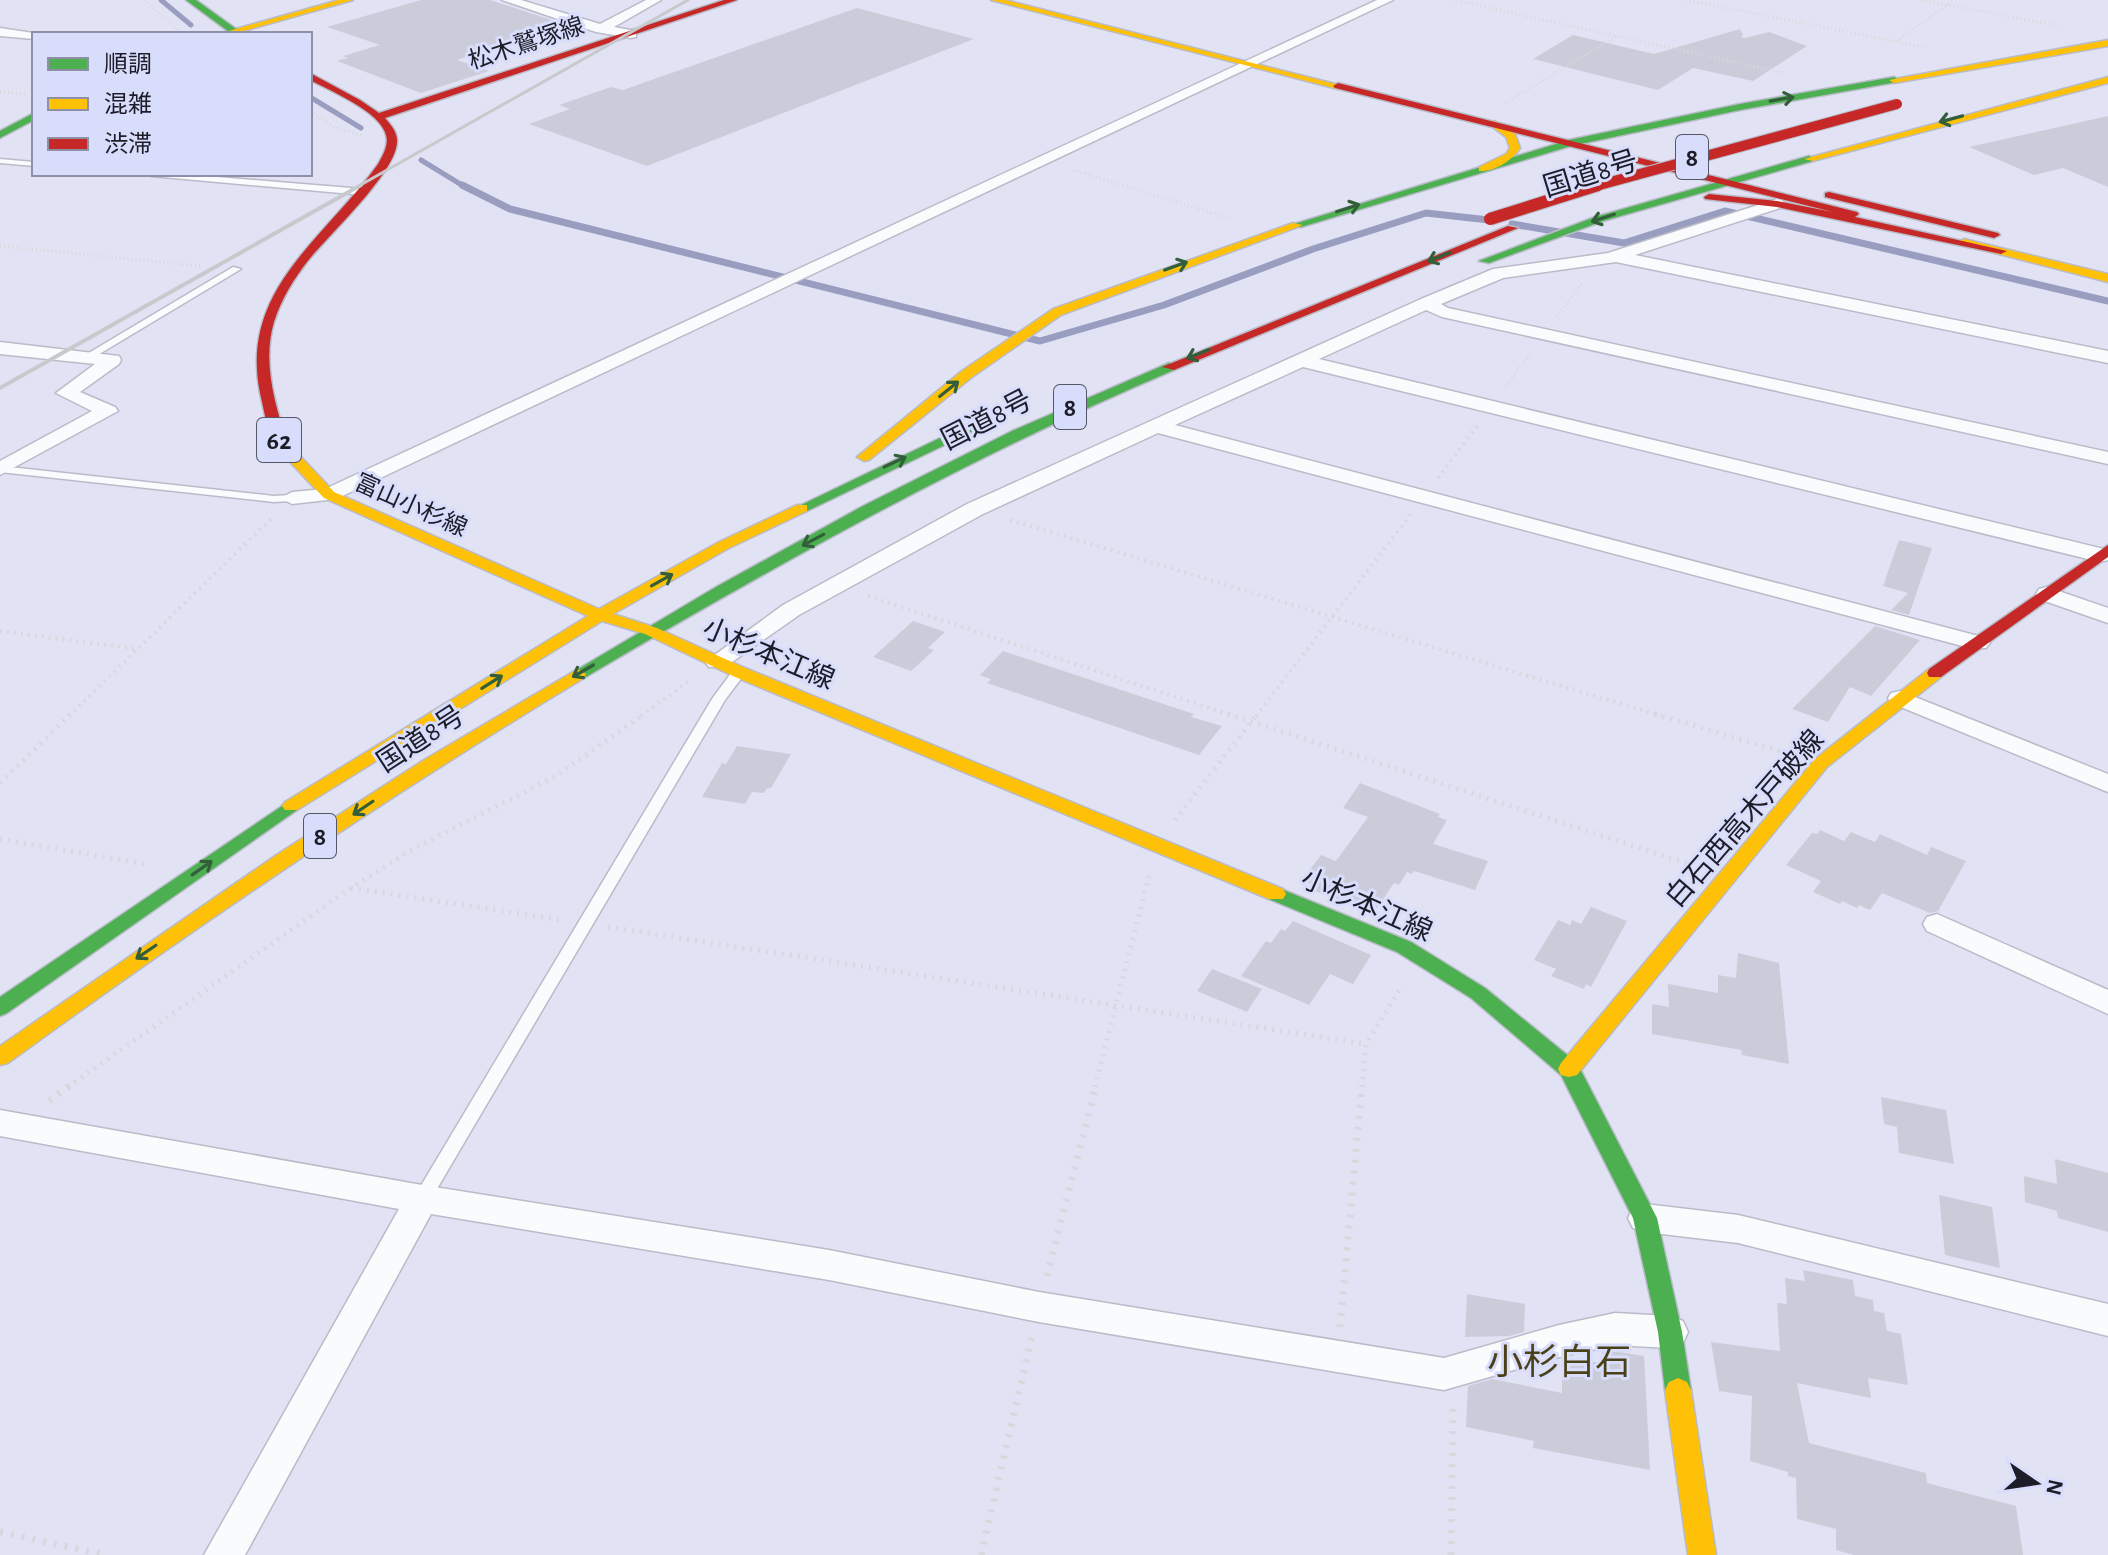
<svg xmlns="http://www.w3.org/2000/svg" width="2108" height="1555" font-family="'Alegreya Sans','Noto Sans JP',sans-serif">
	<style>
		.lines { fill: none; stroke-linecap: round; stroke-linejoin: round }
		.stream-far1 { stroke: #999dc0; stroke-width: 5 }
		.stream { stroke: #999dc0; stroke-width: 7 }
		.building { fill: #cbccda }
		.lane-casing { stroke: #b9bbc8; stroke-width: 3 }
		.street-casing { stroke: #b9bbc8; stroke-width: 3 }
		.fast-casing { stroke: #b9bbc8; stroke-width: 3 }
		.slow-casing { stroke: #b9bbc8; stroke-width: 3 }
		.jam-casing { stroke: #b9bbc8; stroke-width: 3 }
		.path-far3 { stroke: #d7d8dd; stroke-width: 3; stroke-dasharray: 1 3; stroke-linecap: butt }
		.path-far2 { stroke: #d7d8dd; stroke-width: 4; stroke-dasharray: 2 5; stroke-linecap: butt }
		.path-far1 { stroke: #d7d8dd; stroke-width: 5; stroke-dasharray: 2 6; stroke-linecap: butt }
		.path { stroke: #d7d8dd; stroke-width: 7; stroke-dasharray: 3 8; stroke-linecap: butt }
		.lane { fill: #fafbfd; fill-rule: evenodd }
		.street { fill: #fafbfd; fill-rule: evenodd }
		.fast { fill: #4caf50; fill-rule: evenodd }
		.slow { fill: #ffc107; fill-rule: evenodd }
		.jam { fill: #c62828; fill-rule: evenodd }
		.rail-far1 { stroke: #c8c9cd; stroke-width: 3 }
		.rail { stroke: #c8c9cd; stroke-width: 4 }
		.jam-bridge-far1-casing { stroke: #b9bbc8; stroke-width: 12; stroke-linecap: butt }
		.jam-bridge-casing { stroke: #b9bbc8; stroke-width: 14; stroke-linecap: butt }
		.jam-bridge-far1 { stroke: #c62828; stroke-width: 10 }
		.jam-bridge { stroke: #c62828; stroke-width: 12 }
		.oneway { stroke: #325f3a }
		.labels { text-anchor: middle; stroke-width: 6; stroke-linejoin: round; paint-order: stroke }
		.far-street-label { font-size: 24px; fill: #1c1d28; stroke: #d9ddfc }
		.shield { fill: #d9ddfc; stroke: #555768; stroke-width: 2 }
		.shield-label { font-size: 26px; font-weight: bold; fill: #1c1d28 }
		.street-label { font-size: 28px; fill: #1c1d28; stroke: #d9ddfc }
		.near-neighbourhood-label { font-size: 36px; fill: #4b4118; stroke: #d9ddfc }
	</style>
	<rect width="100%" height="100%" fill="#e1e3f4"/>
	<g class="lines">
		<path class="stream-far1" d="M161,0L191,25
			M310,97L361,128
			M421,160L465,187"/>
		<path class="stream" d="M462,185L510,209L1040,341L1164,305L1313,249L1426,213L1489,220
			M1512,224L1624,243L1725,211L2108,301"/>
	</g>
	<path class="building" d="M421,0H490L564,24L457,60L489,71L421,93L337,61L348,58L343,56L380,45L327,27Z
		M857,8L974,39L647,166L529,124L570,109L559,105L611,87L623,90Z
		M1740,29L1743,35L1741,37L1745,38L1769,32L1807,46L1753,81L1693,68L1658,90L1533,59L1573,35L1654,54Z
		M2108,116V187L2063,168L2034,175L1969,147Z
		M1899,540L1932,548L1909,615L1891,610L1908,593L1883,586Z
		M913,621L945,632L928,648L934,650L911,671L873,657Z
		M1875,626L1920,640L1871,696L1850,687L1828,722L1792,709Z
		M1003,651L1194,714L1191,717L1222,726L1199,755L987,683L991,679L980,675Z
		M737,746L791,754L771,788H767L764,793L752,792L745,804L702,797L722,763L726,764Z
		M1360,783L1440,814L1438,817L1447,820L1433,844L1488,861L1475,890L1414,871L1412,874L1407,872L1399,885L1394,883L1373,914L1315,891L1318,887L1302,880L1321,855L1336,861L1368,817L1343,808Z
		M1820,830L1844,841L1851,832L1875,842L1880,834L1927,855L1931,847L1966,861L1938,911L1930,913L1882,893L1870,910L1859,905L1857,908L1842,901L1840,904L1813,892L1821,881L1786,865L1812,833L1817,834Z
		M1591,907L1627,921L1591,987L1586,984L1584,989L1551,976L1556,969L1534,960L1558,920L1570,925L1572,920L1581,924Z
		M1293,921L1371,955L1353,984L1330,974L1309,1005L1241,976L1266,941L1271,943L1281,929L1285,931Z
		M1738,953L1779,963L1789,1064L1742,1055L1741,1050L1652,1034V1004L1669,1007L1668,984L1718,993V975L1736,978Z
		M1212,969L1262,989L1247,1012L1197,991Z
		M1881,1097L1946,1110L1954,1164L1899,1153L1897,1127L1884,1124Z
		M2055,1159L2108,1173V1232L2058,1218L2057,1211L2025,1202L2024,1176L2057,1184Z
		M1939,1195L1992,1207L2000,1268L1945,1255Z
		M1803,1270L1853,1280L1855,1296L1873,1300L1874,1311L1884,1313L1887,1331L1901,1334L1908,1385L1868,1378L1871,1398L1797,1383L1809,1443L1926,1473L1927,1483L2016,1506L2023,1555H1854L1836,1550V1529L1797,1519L1796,1478L1788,1476V1472L1750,1461L1752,1396L1719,1391L1711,1342L1780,1351L1777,1303L1787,1304L1785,1278L1805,1281Z
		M1467,1294L1525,1304L1524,1332L1509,1336L1465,1337Z
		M1608,1350L1644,1356L1650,1470L1533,1448L1534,1441L1466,1427L1468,1386L1492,1379L1562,1393V1360L1570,1358L1602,1363V1351Z"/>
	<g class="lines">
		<defs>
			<path id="lane" d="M0,159L34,162V166L0,163Z
				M147,174H181L363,189L367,192L363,195L151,176Z
				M233,267L241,269L91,359L82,357Z
				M0,466L274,496L292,495L298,498L292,501L274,502L0,472Z
				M739,668L746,672L725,700L428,1204L422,1206L416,1204L413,1199L416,1194L712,699L734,669Z"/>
			<path id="street" d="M502,0H521L600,24L646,0H661L614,27L636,31V37L631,38L596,32Z
				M1377,0H1393L336,499L292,504L281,498L292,492L325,489Z
				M0,28L40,34H34V39L0,36Z
				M1777,199L1783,201V207L1635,255L2108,351V363L1616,262L1503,278L1441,304L1448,308L2108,452V464L1442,317L1426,310L1319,359L2108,550V560L2100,562L1303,367L1175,425L1986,638L1990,643L1986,648H1970L1158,433L983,514L799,615L725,667H709L705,662L783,605L967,504L1421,299L1493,269L1608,253Z
				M0,342L119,356L121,360L119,364L80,392L115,407L118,411L0,475V461L92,411L56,393L95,364L0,354Z
				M2047,587L2108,608V623L2039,599L2036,594L2039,589Z
				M1900,691L2108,774V792L1891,703L1888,698L1891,693Z
				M1937,914L2108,990V1014L1927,931L1923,924L1927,917Z
				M0,1110L422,1185L829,1250L1039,1292L1444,1358L1559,1325L1615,1313L1670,1316L1683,1321L1688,1332L1683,1343L1670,1348L1615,1345L1559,1357L1444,1390L1039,1322L829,1280L431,1214L245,1555H204L399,1209L0,1136Z
				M1645,1204L1738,1215L2108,1304V1336L1738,1243L1645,1232L1633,1228L1628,1218L1633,1208Z"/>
			<path id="fast" d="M186,0H196L243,34H232Z
				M1894,77L1899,80L1897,82L1740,110L1571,146L1301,227L1291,225L1569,140L1740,104Z
				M34,113V120L0,138V131Z
				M1809,156L1814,159L1813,161L1603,221L1489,263L1479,261L1595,217Z
				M1169,363L1174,364V370C969,457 776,565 584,678H572L570,674L716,587L863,506L1012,431Z
				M967,425L974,429L972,432L807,511L802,512L795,508Z
				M291,800L297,802L300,806L297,810L7,1013L0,1016V997Z
				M1276,887L1411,942L1485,988L1577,1063L1657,1218L1682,1332L1691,1390L1687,1398L1678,1402L1669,1398L1665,1390L1658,1332L1633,1218L1561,1075L1471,998L1397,952L1269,899L1266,894L1269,889Z"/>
			<path id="slow" d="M339,0H353L233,34H218Z
				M991,0H1005L1343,86L1338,89Z
				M2108,40V46L1894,83L1889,80Z
				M2108,77V83L1813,161L1804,159Z
				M1494,121L1515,134L1520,148C1512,161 1494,172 1479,171V167L1506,154L1510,148L1506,137L1489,124Z
				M1293,223L1303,225L1061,315L972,377L869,460L864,461L857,457L962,371L1053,309Z
				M1964,239L2108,274V282L1960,244L1958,242Z
				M280,439L285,440L334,492L599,609L719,542L797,505H807V511L729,548L613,614L657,628L745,668L1283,889L1286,894L1283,899H1269L733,676L645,634L602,621L297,810H285L282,806L285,802L588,616L324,498L275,446L273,443Z
				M1935,668L1941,669L1943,673L1941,677L1827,767L1577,1075L1569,1077L1561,1075L1558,1069L1561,1063L1815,759L1929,669Z
				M578,669L586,674L584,678C386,797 195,927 8,1063L0,1065V1046L278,854L424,760Z
				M1678,1378L1687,1382L1691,1390L1716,1555H1688L1665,1390L1669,1382Z"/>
			<path id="jam" d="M724,0H737L385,118C390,124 396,130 397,139C400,170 327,236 307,262C293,280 281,300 274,322C262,362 275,404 287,443L280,447L275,446C267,430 264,410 260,393C239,289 325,239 378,164C383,155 389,145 386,135C380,111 330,91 310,80V73L360,100L379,113Z
				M1338,83L1857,212L1859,214L1855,217L2007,251L2001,254L1777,207L1705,199L1704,197L1709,194L1777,201L1833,212L1335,88L1333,86Z
				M1829,192L1998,233L2000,235L1994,238L1825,197V193Z
				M1508,226L1518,228L1174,370L1162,367Z
				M2108,545V557L1941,677H1929L1927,673L1929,669Z"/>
		</defs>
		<use href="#lane" class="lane-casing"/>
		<use href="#street" class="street-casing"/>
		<use href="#fast" class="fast-casing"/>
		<use href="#slow" class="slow-casing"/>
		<use href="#jam" class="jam-casing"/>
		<path class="path-far3" d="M144,0L177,29V34
			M1453,0L1784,73
			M1686,0L1929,48
			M1922,0L2059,26
			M1896,41L1954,0
			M0,92L27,94
			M1505,103L1617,36
			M310,111L334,127L363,136
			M1073,170L1232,219
			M0,246L201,266
			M1557,317L1582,283
			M1505,387L1530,354"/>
		<path class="path-far2" d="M1438,478L1478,425
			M1010,520L1662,716
			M868,596L1234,716
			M0,631L136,649
			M69,716L271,519
			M641,716L692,679
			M1256,716L1411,514"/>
		<path class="path-far1" d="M1228,714L1695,866
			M1655,714L1790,754
			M0,783L71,714
			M1175,820L1257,714
			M0,839L145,864
			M351,888L562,920
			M608,927L1366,1044
			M68,1087L351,888L413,849L556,776L644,714
			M1095,1087L1149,875
			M1362,1087L1366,1044L1402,985"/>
		<path class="path" d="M49,1101L71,1085
			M1047,1276L1096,1085
			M1340,1327L1362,1085
			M0,1532L106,1555
			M981,1555L1032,1336
			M1451,1555L1453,1405"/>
		<use href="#lane" class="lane"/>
		<use href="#street" class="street"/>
		<use href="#fast" class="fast"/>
		<use href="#slow" class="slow"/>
		<use href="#jam" class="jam"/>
		<path class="rail-far1" d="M357,187L688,0"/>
		<path class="rail" d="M0,388L361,185"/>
		<defs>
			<path id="jam-bridge-far1" d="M1592,187L1897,104"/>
			<path id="jam-bridge" d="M1490,219L1598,185"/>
		</defs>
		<use href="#jam-bridge-far1" class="jam-bridge-far1-casing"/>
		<use href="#jam-bridge" class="jam-bridge-casing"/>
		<use href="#jam-bridge-far1" class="jam-bridge-far1"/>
		<use href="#jam-bridge" class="jam-bridge"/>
	</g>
	<defs><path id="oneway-shaft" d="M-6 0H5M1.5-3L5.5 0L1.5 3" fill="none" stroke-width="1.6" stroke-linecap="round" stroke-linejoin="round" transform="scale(2)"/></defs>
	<g class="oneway">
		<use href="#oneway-shaft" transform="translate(1782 99) rotate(-10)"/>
		<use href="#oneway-shaft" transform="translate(1951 119) rotate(165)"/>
		<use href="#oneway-shaft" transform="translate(1348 208) rotate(-18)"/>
		<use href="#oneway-shaft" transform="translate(1603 218) rotate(162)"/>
		<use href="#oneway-shaft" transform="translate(1439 257) rotate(158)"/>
		<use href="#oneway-shaft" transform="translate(1176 266) rotate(-20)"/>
		<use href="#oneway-shaft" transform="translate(1198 354) rotate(158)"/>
		<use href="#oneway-shaft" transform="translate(949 389) rotate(-39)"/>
		<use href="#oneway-shaft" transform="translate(895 462) rotate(-25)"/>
		<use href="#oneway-shaft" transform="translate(813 540) rotate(152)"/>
		<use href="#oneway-shaft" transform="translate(662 580) rotate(-29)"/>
		<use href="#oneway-shaft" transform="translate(583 671) rotate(150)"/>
		<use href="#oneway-shaft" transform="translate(492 682) rotate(-32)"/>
		<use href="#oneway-shaft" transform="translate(363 808) rotate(146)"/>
		<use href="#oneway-shaft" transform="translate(202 868) rotate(-35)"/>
		<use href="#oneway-shaft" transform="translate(146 952) rotate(146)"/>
	</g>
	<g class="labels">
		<g class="far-street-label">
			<text transform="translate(526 43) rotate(-18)" y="8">松木鷲塚線</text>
			<text transform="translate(411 505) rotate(24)" y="8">富山小杉線</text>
		</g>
		<g class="shield">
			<rect x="1676" y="135" width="32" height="44" rx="6"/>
			<rect x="1054" y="385" width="32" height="44" rx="6"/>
			<rect x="257" y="418" width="44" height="44" rx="6"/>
			<rect x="304" y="814" width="32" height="44" rx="6"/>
		</g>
		<g class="shield-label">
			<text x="1692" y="166">8</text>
			<text x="1070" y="416">8</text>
			<text x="279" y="449">62</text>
			<text x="320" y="845">8</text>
		</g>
		<g class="street-label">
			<text transform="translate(1590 173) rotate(-17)" y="10">国道8号</text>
			<text transform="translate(986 419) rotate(-27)" y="10">国道8号</text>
			<text transform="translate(769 653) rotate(23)" y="10">小杉本江線</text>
			<text transform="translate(420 738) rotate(-33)" y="10">国道8号</text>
			<text transform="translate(1744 818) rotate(-49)" y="10">白石西高木戸破線</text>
			<text transform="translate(1367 904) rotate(24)" y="10">小杉本江線</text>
		</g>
		<g class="near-neighbourhood-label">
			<text x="1559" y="1374">小杉白石</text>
		</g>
	</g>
	<rect x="32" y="32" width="280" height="144" fill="#d9ddfc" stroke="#8d90a7" stroke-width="2"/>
	<rect x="48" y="58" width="40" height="12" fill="#4caf50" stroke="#8d90a7" stroke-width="2"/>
	<text x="104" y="72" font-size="24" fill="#1c1d28">順調</text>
	<rect x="48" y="98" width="40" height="12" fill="#ffc107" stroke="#8d90a7" stroke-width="2"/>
	<text x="104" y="112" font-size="24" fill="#1c1d28">混雑</text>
	<rect x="48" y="138" width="40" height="12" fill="#c62828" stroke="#8d90a7" stroke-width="2"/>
	<text x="104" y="152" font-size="24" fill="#1c1d28">渋滞</text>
	<g transform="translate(2036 1483) rotate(103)" stroke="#d9ddfc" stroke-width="6" paint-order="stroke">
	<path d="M0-6L14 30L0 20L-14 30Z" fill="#1c1d28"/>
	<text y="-12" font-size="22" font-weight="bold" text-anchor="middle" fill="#1c1d28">N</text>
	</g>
</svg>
